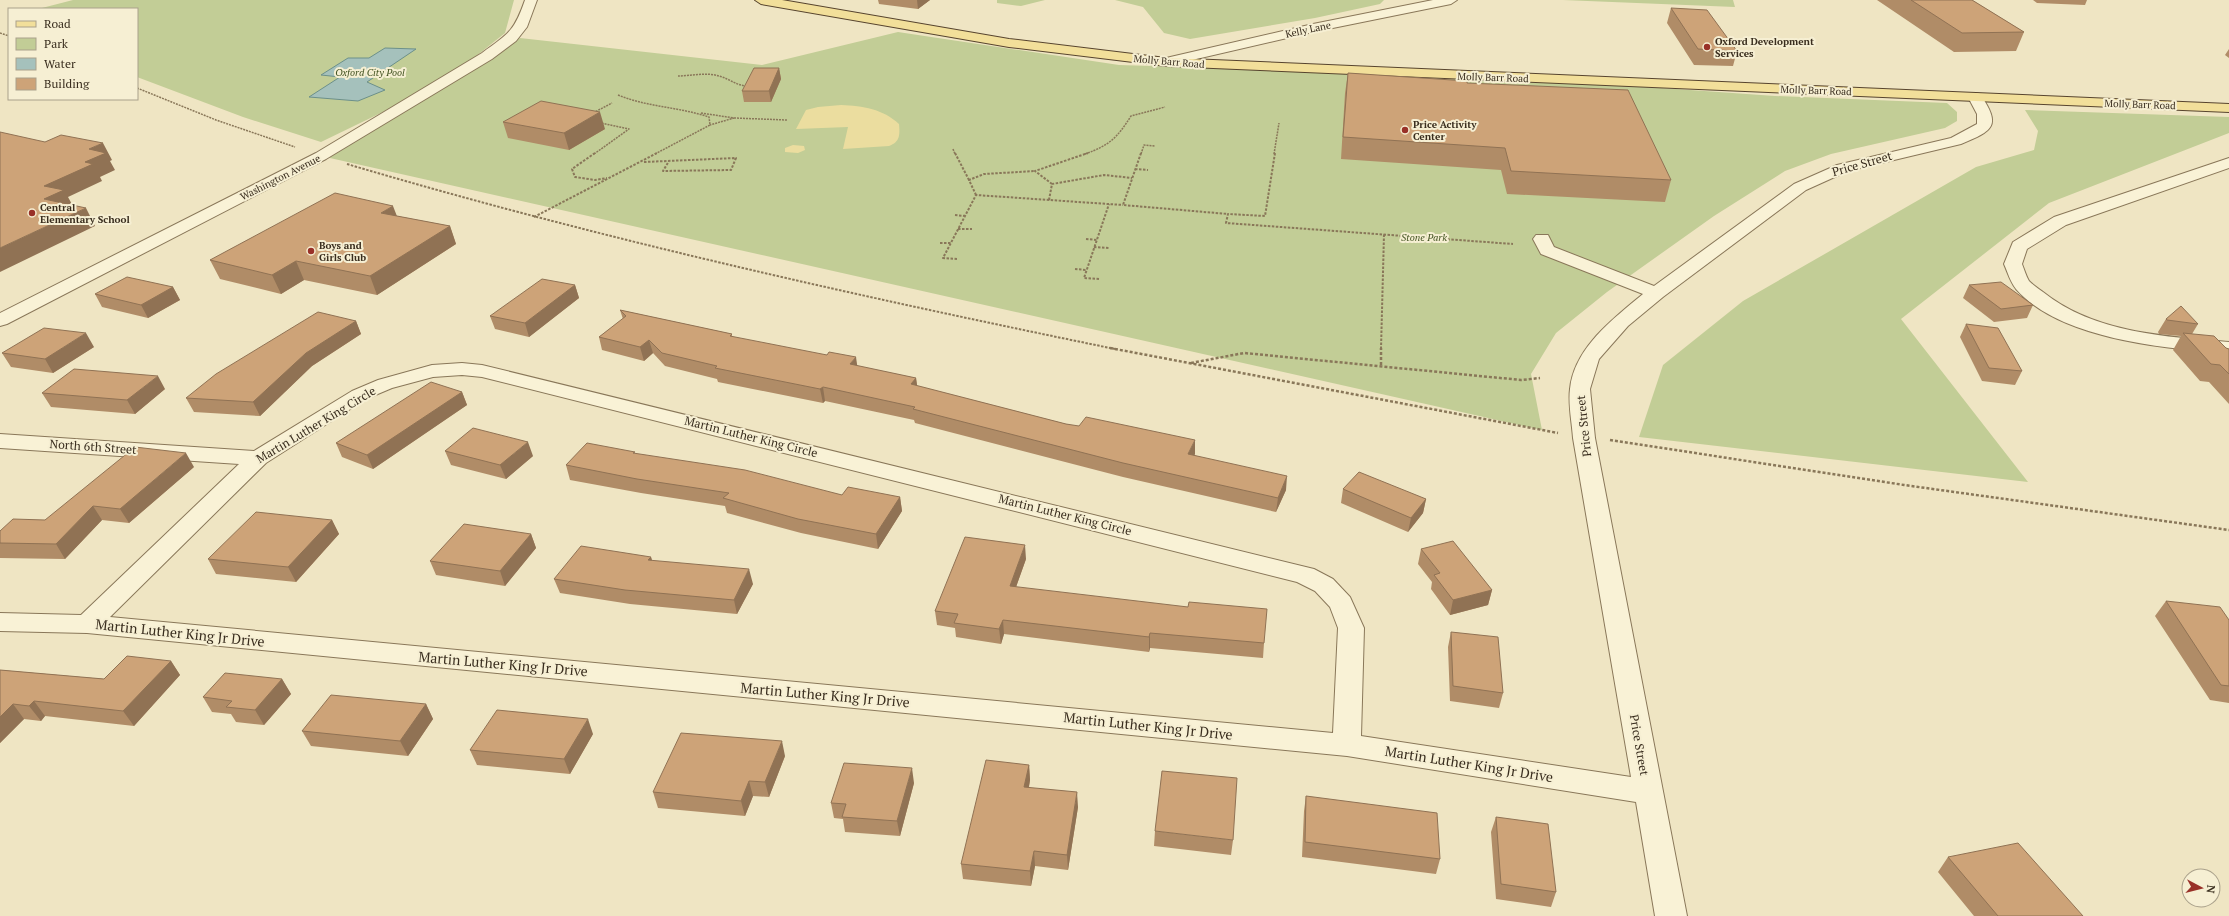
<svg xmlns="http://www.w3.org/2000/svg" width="2229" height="916" font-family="'PT Serif',serif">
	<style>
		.green { fill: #c2cd96 }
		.sand { fill: #ebdd9f }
		.water { fill: #a5c1bc; stroke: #6c908a }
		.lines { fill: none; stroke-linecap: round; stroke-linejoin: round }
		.minor-casing { stroke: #897759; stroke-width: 2 }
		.major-casing { stroke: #57442e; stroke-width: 2 }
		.path-far2 { stroke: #897759; stroke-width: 1.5; stroke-dasharray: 2 1; stroke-linecap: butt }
		.path-far1 { stroke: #897759; stroke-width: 2; stroke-dasharray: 2.5 1.5; stroke-linecap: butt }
		.path { stroke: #897759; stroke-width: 2.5; stroke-dasharray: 3 2; stroke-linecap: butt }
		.minor { fill: #f9f2d6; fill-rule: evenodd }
		.major { fill: #f2df9a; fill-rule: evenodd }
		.wall { fill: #b08c67 }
		.shaded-wall { fill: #907254 }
		.building { fill: #cda378; stroke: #907254 }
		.poi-dot { fill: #993128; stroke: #f6efd3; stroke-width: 1.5 }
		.labels { text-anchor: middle; stroke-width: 4; stroke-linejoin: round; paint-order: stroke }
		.far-street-label { font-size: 10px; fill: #392d1e; stroke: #f6efd3 }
		.far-poi-label { font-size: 10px; font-weight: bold; fill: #392d1e; stroke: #f6efd3; text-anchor: start }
		.far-park-label { font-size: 10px; font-style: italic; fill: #455524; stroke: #f6efd3 }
		.street-label { font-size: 12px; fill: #392d1e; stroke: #f6efd3 }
		.near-street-label { font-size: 14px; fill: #392d1e; stroke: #f6efd3 }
	</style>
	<rect width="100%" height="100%" fill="#efe5c3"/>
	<path class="green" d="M73,0H514L505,33L470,61L387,110L321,142L243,117L137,77V9H38Z
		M997,0H1045L1021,6L997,3Z
		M1115,0H1384L1380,4L1315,18L1190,39L1164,33L1143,7Z
		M1563,0H1733L1735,7Z
		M898,32L1119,65L1505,77L1775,96L1947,103L1957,112V121L1945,128L1831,154L1785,171L1714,216L1607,292L1556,333L1531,374L1542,430L321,156L520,38L762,65Z
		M2025,110L2229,117V133L2049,203L1901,319L2028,482L1639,437L1663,365L1743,301L1976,167L2034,150L2038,131Z"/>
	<path class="sand" d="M841,105C863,106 883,109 899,124C900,135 900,142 889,146L843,149L848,127L796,129L806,110L818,107Z
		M793,145L804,146L805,150L798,153L785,152V148Z"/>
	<path class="water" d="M385,48L416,49L367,82L385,90L358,101L309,97L340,77L321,75L348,58H369Z"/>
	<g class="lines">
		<defs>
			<path id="minor" d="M525,0H537L527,27L516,41L492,59L326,159L7,324L0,326V313L316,153L482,53C508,34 514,32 525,0Z
				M1433,0H1457L1451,4L1313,32L1166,66L1159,62L1166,58L1313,24Z
				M1975,93L1980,94C2002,126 1993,131 1961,144L1848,171L1806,190L1663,297L1628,326L1599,359L1590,389L1595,438L1687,916H1655L1636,802L1347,756L87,633L0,631V613L81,615L239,464L0,448V434L254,451L352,391L378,380L432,365L462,363L482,365L1314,569L1333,579L1350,597L1364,628L1361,736L1631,777L1573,438C1572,423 1568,404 1570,389C1574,348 1613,319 1643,294L1541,254L1533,239L1536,235H1548L1554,247L1654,286L1794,184L1837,165L1951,138L1977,124V114L1968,97ZM462,375L482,377L1297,582L1315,591L1330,607L1338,628L1333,733L110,617L266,463L366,399L392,388L433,377Z
				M2229,158V168L2066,225L2027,249L2022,264C2024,269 2026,276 2029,281C2033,285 2039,289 2043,292C2094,333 2167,337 2229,342V354C2166,348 2060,340 2016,289C2010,281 2008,273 2004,264L2013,242L2054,217Z"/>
			<path id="major" d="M755,0H782L1009,39L1166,58L2229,104V112L1166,66L1009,47L761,4Z"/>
		</defs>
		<use href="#minor" class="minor-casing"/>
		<use href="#major" class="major-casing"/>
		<path class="path-far2" d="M0,33L9,36
			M678,76C690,76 707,72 719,76C730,79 737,86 748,86
			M137,88L216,120L295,147
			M618,95C647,107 679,107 709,117L710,125L655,154
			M593,113L612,103
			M701,113L734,118L710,125
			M734,118L787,120
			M953,149L955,154
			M594,154L629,129L601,123
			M1085,154C1110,145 1117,138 1131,116L1165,107
			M1141,154L1144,145L1155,146
			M1274,154L1279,123"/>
		<path class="path-far1" d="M595,153L572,169L575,177L595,180L607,178
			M955,153L969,180
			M1141,153L1123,205L1228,214
			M1275,153L1265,216L1228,214L1226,223L1513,244
			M644,162L736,158L731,170L663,171L669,161
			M347,164C600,239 857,296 1115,349
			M1135,169L1148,170
			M1052,184L1035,171L1088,153
			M976,195L969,180L984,174L1035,171
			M1049,200L1052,184L1104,175L1132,178
			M955,215L965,216
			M534,217L657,153
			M958,229H972
			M1086,239L1097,240
			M940,243H951
			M1094,247L1109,248
			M957,259L943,258L976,195L1123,205
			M1075,269L1086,270
			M1099,279L1084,278L1109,204
			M1381,349L1384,234"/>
		<path class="path" d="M1110,348L1558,433
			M1191,363L1244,353L1521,380L1540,378
			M1381,365V348
			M1610,440L1904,485L2229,530"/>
		<use href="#minor" class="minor"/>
		<use href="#major" class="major"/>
	</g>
	<path class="wall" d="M878,0H930L918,9L879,4Z
		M1877,0H1972L2024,32L2016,51L1954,52Z
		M2033,0H2087L2085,5L2037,3Z
		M1671,8L1737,51L1733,66L1694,65L1667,23Z
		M2229,49V58L2225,55Z
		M779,68L781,79L771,102H744L742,91Z
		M1348,73L1467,83L1671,180L1665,202L1507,194L1501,170L1341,159L1345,93Z
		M503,122L605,129L569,150L508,138Z
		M397,216L450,226L456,244L377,295L304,280L281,294L220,279L210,260Z
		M575,285L579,298L529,337L495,329L490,316Z
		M1969,285L2033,305L2027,318L1994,322L1963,298Z
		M173,287L180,300L148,318L102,307L95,294Z
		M620,310L732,334V337L857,366L916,378L917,386L1066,424L1195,454L1194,455L1286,490L1276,512L1123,477L915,423L914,420L825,401L823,403L718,382L717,379L665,366L653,353L644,361L602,350L599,337L623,319Z
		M2166,319L2198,324L2192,334L2226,348L2229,349V404L2209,382L2200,381L2173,350L2181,336L2159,334L2158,332Z
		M356,321L361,334L312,366L260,416L194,412L186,398Z
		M1966,324L2022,371L2015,385L1982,381L1960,337Z
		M94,347L53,373L11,367L2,353Z
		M165,389L135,414L51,407L42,393Z
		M462,392L467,405L373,469L342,457L336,443Z
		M445,451L533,456L506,479L451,465Z
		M636,454L842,495L900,497L902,511L878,549L801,533L727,513L725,506L641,493L570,480L566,465Z
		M194,467L129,523L102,520L65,559L0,558V531L45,520Z
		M1343,489L1426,499L1423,513L1408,532L1341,503Z
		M332,520L339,534L296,582L216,574L208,559Z
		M531,534L536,548L505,586L436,575L430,561Z
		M1421,549L1492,590L1488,605L1450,615L1431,589L1432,582L1418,564Z
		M651,557L652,561L753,584L737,614L630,604L560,593L554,579Z
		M1026,559L1016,587L1264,643L1263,658L1150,648L1149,652L1004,634L1001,644L956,637L955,628L937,625L935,611Z
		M2166,601L2229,620V703L2210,700L2155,616Z
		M1451,632L1503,693L1499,708L1450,701L1448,647Z
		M171,661L180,675L134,726L45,716L41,721L24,719L0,743V670L104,679Z
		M282,679L291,694L264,725L236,722L231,714L212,712L203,697Z
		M426,704L433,719L408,756L311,746L302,731Z
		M593,734L570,774L477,765L470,750Z
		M785,756L769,797L753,796L745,816L658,808L653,792Z
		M1029,765L1030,780L1029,787L1078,807L1068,870L1035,866L1031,886L963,879L961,864Z
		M914,783L900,836L845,832L843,819L834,818L831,803Z
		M1306,796L1440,859L1436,874L1302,857L1304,811Z
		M1496,817L1556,892L1551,907L1496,899L1491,832Z
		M1155,831L1233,840L1231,855L1154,846Z
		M1948,857L2083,916H1974L1938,872Z"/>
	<path class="shaded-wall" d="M917,0H930L918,9Z
		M779,68L781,79L771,102L769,91Z
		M600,112L605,129L569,150L564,133Z
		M103,143L112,160L110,161L115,170L100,177L102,181L68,197L74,208L44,199V186L85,162L89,149Z
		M393,206L400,224L381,213Z
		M86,208L95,226L0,272V248Z
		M450,226L456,244L377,295L370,276Z
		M296,261L304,280L281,294L272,275Z
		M575,285L579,298L529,337L525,323Z
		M173,287L180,300L148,318L141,305Z
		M356,321L361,334L312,366L260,416L253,402L306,353Z
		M86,333L94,347L53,373L45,359Z
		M649,340L653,353L644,361L640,347Z
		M856,357L858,371L850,364Z
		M158,376L165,389L135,414L127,400Z
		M916,378L918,392L911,384Z
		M823,387L825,401L823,403L820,389Z
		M462,392L467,405L373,469L367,455Z
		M1195,440V454L1187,468L1188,454Z
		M528,442L533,456L506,479L500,465Z
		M186,453L194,467L129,523L120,509Z
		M1287,476L1286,490L1276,512L1278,498Z
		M900,497L902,511L878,549L876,534Z
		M1426,499L1423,513L1408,532L1411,518Z
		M93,506L102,520L65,559L56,544Z
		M332,520L339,534L296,582L288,567Z
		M531,534L536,548L505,586L500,571Z
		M1025,545L1026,559L1011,601L1010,586Z
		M651,557L655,571L648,560Z
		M749,569L753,584L737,614L734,600Z
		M1492,590L1488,605L1450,615L1453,600Z
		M1003,620L1004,634L1001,644L999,629Z
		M1150,633V648L1149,652V637Z
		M171,661L180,675L134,726L123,711Z
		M282,679L291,694L264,725L255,710Z
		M34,701L45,716L41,721L29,706Z
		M13,704L24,719L0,743V717Z
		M426,704L433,719L408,756L400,741Z
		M588,719L593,734L570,774L564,759Z
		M782,741L785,756L769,797L765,782Z
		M1029,765L1030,780L1026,802L1024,787Z
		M912,768L914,783L900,836L897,821Z
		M749,781L753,796L745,816L741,801Z
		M1077,792L1078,807L1068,870L1067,855Z
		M1034,851L1035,866L1031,886L1030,871Z"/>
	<path class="building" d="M1911,0H1972L2024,32L1962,33Z
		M1671,8L1707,10L1737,51L1698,49Z
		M754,68H779L769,91H742Z
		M1348,73L1467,81V83L1628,90L1671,180L1511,171L1505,148L1343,137Z
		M541,101L600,112L564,133L503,122Z
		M0,132L45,142L61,135L103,143L89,149L106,153L85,162L93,164L44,186L64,190L44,199L86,208L0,248Z
		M335,193L393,206L381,213L450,226L370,276L296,261L272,275L210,260Z
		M127,277L173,287L141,305L95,294Z
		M542,279L575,285L525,323L490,316Z
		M2001,282L2033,305L2001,309L1969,285Z
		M2181,306L2198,324L2167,320L2166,319Z
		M620,310L732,334L730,336L827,355L829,352L856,357L850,364L916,378L911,384L1066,424L1079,426L1086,417L1195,440L1188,454L1287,476L1278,498L1123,463L913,409L915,407L823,387L820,389L715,368L717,366L662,353L649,340L640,347L599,337L626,316Z
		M318,312L356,321L306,353L253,402L186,398L216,374Z
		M1966,324L1998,328L2022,371L1989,368Z
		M44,328L86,333L45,359L2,353Z
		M2183,333L2214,336L2226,348L2229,349V374L2220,365L2211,364Z
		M74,369L158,376L127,400L42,393Z
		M431,382L462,392L367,455L336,443Z
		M473,428L528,442L500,465L445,451Z
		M587,443L635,452L633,453L745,470L842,495L848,487L900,497L876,534L798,519L723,498L729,493L637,479L566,465Z
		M135,447L186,453L120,509L93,506L56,544L0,543V531L13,519L45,520Z
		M1359,472L1426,499L1411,518L1343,489Z
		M256,512L332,520L288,567L208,559Z
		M464,524L531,534L500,571L430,561Z
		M965,537L1025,545L1010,586L1188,607L1189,602L1267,609L1264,643L1150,633L1149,637L1003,620L999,629L954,623L958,614L935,611Z
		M1453,541L1492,590L1453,600L1434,575L1440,573L1421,549Z
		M581,546L651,557L648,560L749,569L734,600L625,590L554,579Z
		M2166,601L2220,607L2229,620V686L2221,685Z
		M1451,632L1498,637L1503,693L1453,686Z
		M127,656L171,661L123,711L34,701L29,706L13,704L0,717V670L104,679Z
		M225,673L282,679L255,710L226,707L232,701L203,697Z
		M331,695L426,704L400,741L302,731Z
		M497,710L588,719L564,759L470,750Z
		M681,733L782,741L765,782L749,781L741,801L653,792Z
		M986,760L1029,765L1024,787L1077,792L1067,855L1034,851L1030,871L961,864Z
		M844,763L912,768L897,821L842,817L846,804L831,803Z
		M1162,771L1237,778L1233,840L1155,831Z
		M1306,796L1437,813L1440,859L1305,842Z
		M1496,817L1548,824L1556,892L1501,884Z
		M2018,843L2083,916H1998L1948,857Z"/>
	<g class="poi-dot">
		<circle cx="1707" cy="47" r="4"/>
		<circle cx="1405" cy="130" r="4"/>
		<circle cx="32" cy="213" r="4"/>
		<circle cx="311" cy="251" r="4"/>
	</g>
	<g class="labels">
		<g class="far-street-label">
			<text transform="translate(1308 29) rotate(-12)" y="4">Kelly Lane</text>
			<text transform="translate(1169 61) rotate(5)" y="4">Molly Barr Road</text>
			<text transform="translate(1493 77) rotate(2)" y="4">Molly Barr Road</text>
			<text transform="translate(1816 90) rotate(2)" y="4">Molly Barr Road</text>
			<text transform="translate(2140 104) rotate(2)" y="4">Molly Barr Road</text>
			<text transform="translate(280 177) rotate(-27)" y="4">Washington Avenue</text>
		</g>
		<g class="far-poi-label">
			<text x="1715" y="45">Oxford Development<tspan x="1715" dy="12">Services</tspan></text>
			<text x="1413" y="128">Price Activity<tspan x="1413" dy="12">Center</tspan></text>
			<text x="40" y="211">Central<tspan x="40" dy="12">Elementary School</tspan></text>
			<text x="319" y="249">Boys and<tspan x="319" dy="12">Girls Club</tspan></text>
		</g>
		<g class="far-park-label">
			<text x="370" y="76">Oxford City Pool</text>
			<text x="1424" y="241">Stone Park</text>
		</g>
		<g class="street-label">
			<text transform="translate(1862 164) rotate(-16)" y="4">Price Street</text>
			<text transform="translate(316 425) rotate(-31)" y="4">Martin Luther King Circle</text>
			<text transform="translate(1584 426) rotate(-96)" y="4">Price Street</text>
			<text transform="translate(751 437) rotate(14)" y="4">Martin Luther King Circle</text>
			<text transform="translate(93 447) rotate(4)" y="4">North 6th Street</text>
			<text transform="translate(1065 515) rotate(14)" y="4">Martin Luther King Circle</text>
			<text transform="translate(1639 745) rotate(80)" y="4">Price Street</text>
		</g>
		<g class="near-street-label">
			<text transform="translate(180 633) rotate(6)" y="5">Martin Luther King Jr Drive</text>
			<text transform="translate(503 664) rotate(5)" y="5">Martin Luther King Jr Drive</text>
			<text transform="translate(825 695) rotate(5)" y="5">Martin Luther King Jr Drive</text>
			<text transform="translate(1148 726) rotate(6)" y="5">Martin Luther King Jr Drive</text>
			<text transform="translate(1469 764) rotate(9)" y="5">Martin Luther King Jr Drive</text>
		</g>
	</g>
	<rect x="8" y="8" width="130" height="92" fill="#f6efd3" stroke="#aaa18b"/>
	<rect x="16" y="21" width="20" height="6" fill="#f2df9a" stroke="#aaa18b"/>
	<text x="44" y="28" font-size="12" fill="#392d1e">Road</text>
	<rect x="16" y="38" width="20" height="12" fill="#c2cd96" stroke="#aaa18b"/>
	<text x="44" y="48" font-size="12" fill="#392d1e">Park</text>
	<rect x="16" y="58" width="20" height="12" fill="#a5c1bc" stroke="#aaa18b"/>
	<text x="44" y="68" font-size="12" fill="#392d1e">Water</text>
	<rect x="16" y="78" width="20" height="12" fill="#cda378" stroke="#aaa18b"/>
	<text x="44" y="88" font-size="12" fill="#392d1e">Building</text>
	<g transform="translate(2201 888) rotate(97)"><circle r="19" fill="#f6efd3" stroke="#aaa18b"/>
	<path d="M0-3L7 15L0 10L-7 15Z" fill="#993128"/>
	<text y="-6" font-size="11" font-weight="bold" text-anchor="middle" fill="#392d1e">N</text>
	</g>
</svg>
